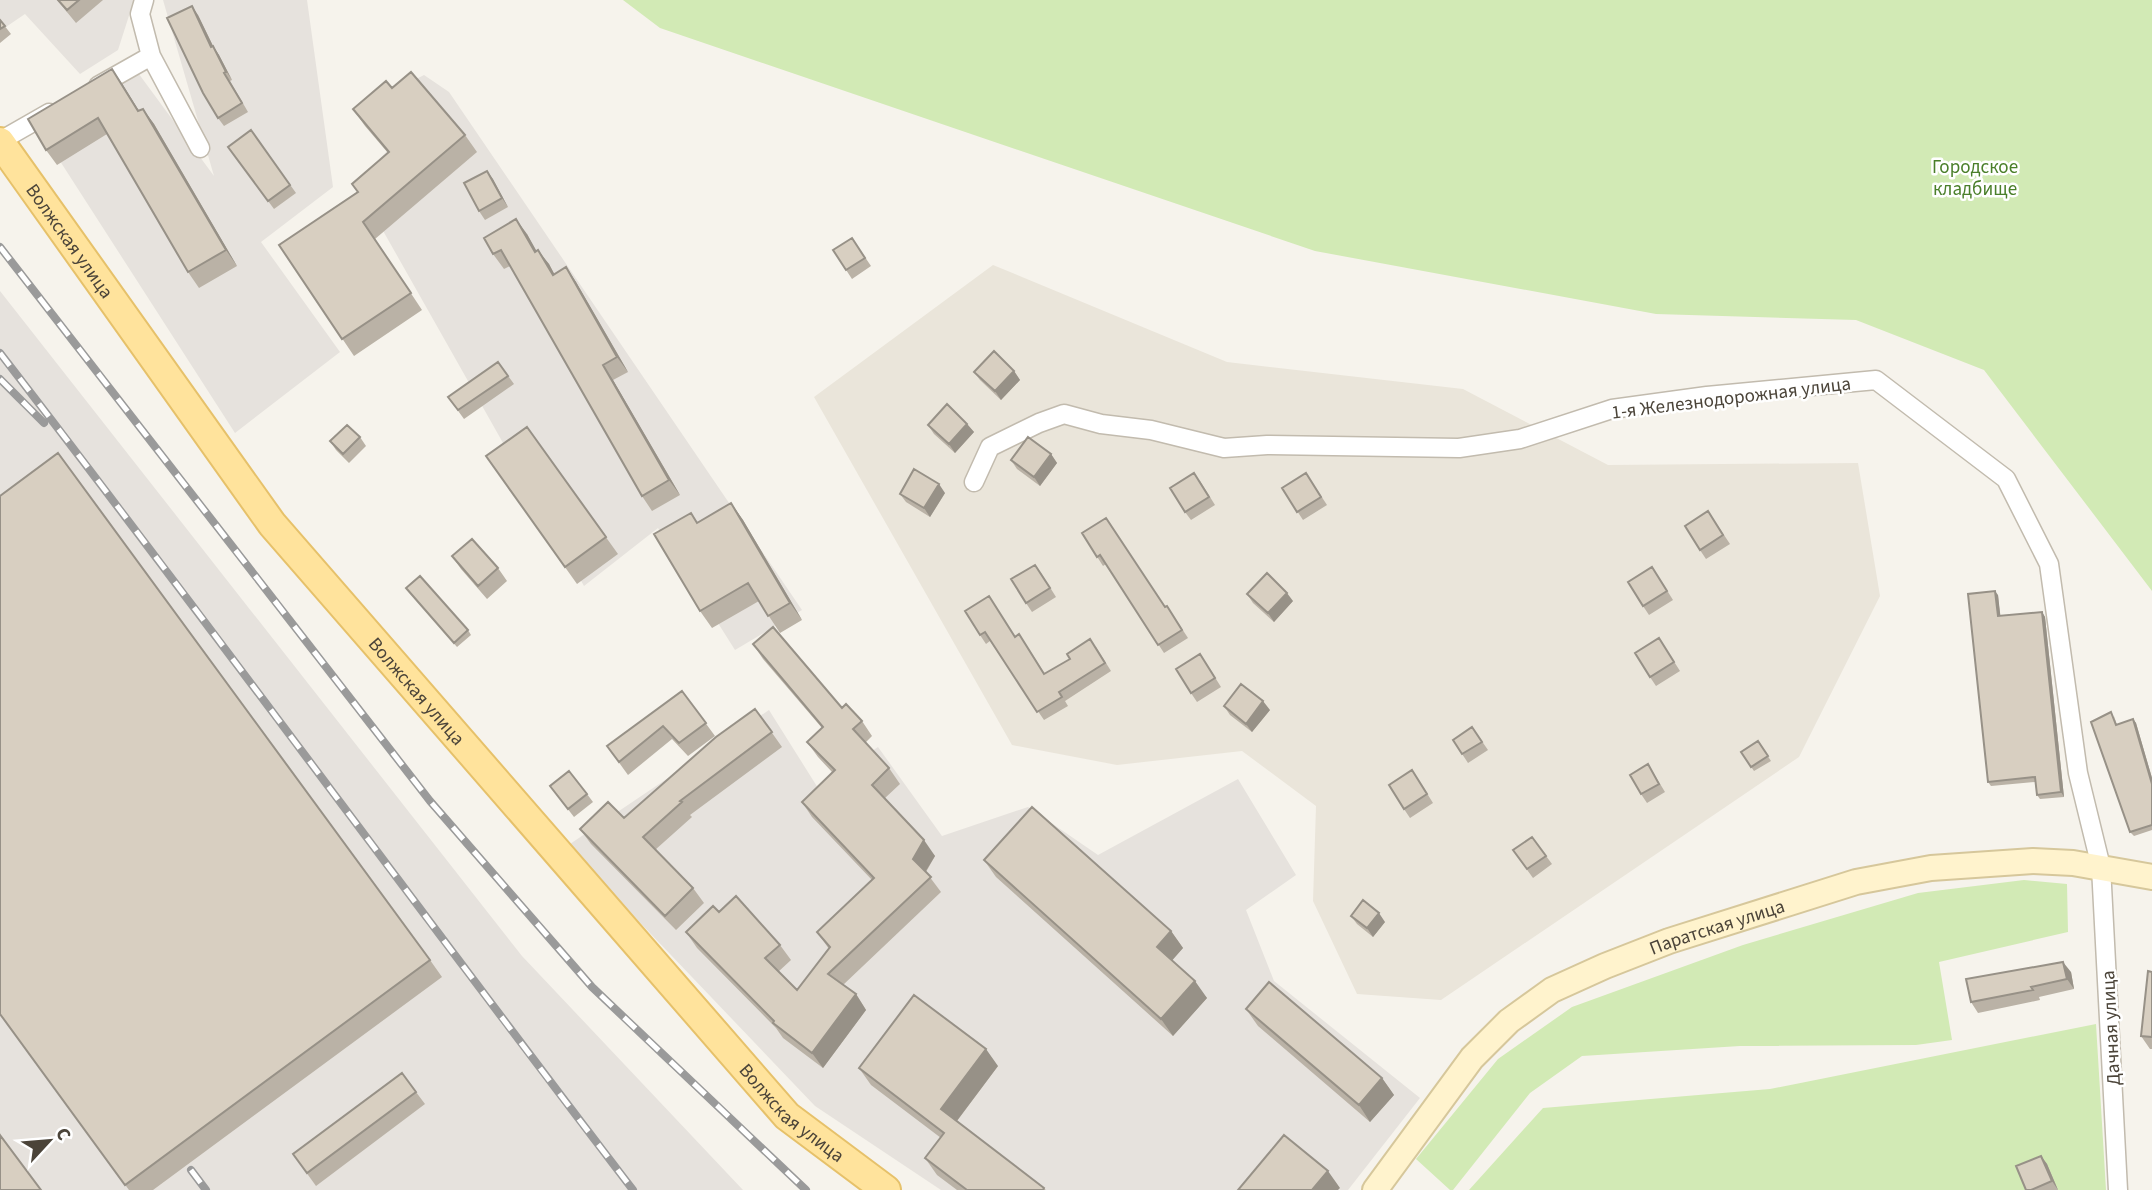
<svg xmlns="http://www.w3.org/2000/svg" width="2152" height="1190" font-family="'Source Sans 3',sans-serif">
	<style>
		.residential { fill: #eae5da }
		.industrial { fill: #e6e2dd }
		.green { fill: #d2eab5 }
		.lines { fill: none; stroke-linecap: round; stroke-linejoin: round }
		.street-casing { stroke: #c2bbae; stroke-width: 21 }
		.secondary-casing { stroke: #d6c79b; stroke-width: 28 }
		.primary-casing { stroke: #e6c16a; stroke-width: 32 }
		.street { stroke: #fff; stroke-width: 18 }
		.secondary { stroke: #fff3cd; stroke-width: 24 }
		.primary { stroke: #ffe39c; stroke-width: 28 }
		.rail-casing { stroke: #9a9a9a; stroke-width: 8 }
		.rail { stroke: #fff; stroke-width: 5; stroke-dasharray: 16; stroke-linecap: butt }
		.wall { fill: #bab2a6 }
		.shaded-wall { fill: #979187 }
		.building { fill: #d8cfc1; stroke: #979187; stroke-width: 2 }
		.labels { text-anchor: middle; stroke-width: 5; stroke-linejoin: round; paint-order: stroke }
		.park-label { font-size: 19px; fill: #4a7f2a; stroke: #fff }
		.street-label { font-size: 19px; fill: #4b4439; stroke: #fff }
	</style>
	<rect width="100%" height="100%" fill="#f6f3ec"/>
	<path class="residential" d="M993,265L1227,362L1463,389L1608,465L1858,463L1880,596L1799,757L1441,1000L1357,994L1313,901L1316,806L1242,751L1117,765L1012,745L814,397Z"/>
	<path class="industrial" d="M0,0H134L118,50L80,74L25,14L0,31Z
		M163,0H307L333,187L261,242L340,352L235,433L40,130L133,66L214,176Z
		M424,75L449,92L802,610L735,650L658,528L584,586L356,183L390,148L364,106Z
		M0,291L522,956L743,1190H0Z
		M769,710L818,788L878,747L942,836L1028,807L1098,855L1238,779L1296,875L1246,910L1274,981L1420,1098L1348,1190H941L815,1106L567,846Z"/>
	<path class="green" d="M623,0H2152V591L1984,370L1856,320L1656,314L1315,251L660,28Z
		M2024,880L2067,884L2068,932L1939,962L1952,1040L1916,1045L1740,1046L1582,1056L1530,1093L1453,1190H1450L1416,1159L1498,1059L1572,1007L1743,945L1918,893Z
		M2096,1024L2106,1190H1469L1543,1108L1770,1089Z"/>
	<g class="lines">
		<defs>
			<path id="street" d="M144,0L140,14L151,56L200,148
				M98,86L151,56
				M0,141L49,113
				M974,482L990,447L1039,423L1064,414L1101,424L1151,430L1224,448L1267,445L1459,448L1520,439L1612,409L1707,396L1876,380L2006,479L2049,564L2078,773L2101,867L2118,1190"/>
			<g id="secondary">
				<path id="s1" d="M1375,1190L1472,1058L1509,1021L1552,990L1605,966L1669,941L1856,882L1931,868L2033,861L2073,863L2152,877"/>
			</g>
			<g id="primary">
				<path id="s2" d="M0,142L272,524L787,1116L886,1190"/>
			</g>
		</defs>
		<use href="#street" class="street-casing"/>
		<use href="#secondary" class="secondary-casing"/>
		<use href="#primary" class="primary-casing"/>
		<use href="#street" class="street"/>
		<use href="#secondary" class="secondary"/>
		<use href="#primary" class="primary"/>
		<defs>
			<path id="rail" d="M0,247L430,801L592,987L806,1190
				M0,353C214,630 420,912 633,1190
				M0,379L44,423
				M191,1170L206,1190"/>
		</defs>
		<use href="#rail" class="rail-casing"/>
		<use href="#rail" class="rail"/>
	</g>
	<path class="wall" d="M57,0H103L76,23Z
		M198,15L213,46L219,55L232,80L230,81L248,112L224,126L218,118Z
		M0,20L11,34L0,43Z
		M112,69L139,111L143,109L154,124L237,266L199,288L188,272L107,134L57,165L46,150Z
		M392,88L465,135L477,152L375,239L422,310L354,356L279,245L357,192L352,184L388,153L365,126L353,109Z
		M251,130L296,193L274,209L228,147Z
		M487,171L508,207L485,220L479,211Z
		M527,234L536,251L549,264L554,274L566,267L576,282L628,372L613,380L680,495L652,511L642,496L510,266L504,269L493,254Z
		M852,238L871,266L852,279L833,250Z
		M498,362L514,384L464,419L448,397Z
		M1014,371L1020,380L1001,400L980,380L974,372Z
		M967,424L974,432L955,453L934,434L928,425Z
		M527,427L618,554L577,584L486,456Z
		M360,437L366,446L349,463L336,450L330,441Z
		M1051,454L1057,463L1040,486L1017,469L1011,460Z
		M1306,473L1327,505L1303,520L1282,488Z
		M1200,481L1215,505L1191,520L1185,512Z
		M945,493L930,517L906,502L900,494Z
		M731,503L743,520L802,620L780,633L759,601L712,628L700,611L691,513L698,523Z
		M1708,511L1730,544L1706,559L1700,550Z
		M1082,533L1165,607L1167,606L1188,638L1164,653L1106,564L1103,566Z
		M452,556L498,568L507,581L487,599L461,569Z
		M1041,573L1056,597L1032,612L1026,603Z
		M1658,576L1673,600L1649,615L1643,606Z
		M406,588L468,630L471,635L457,647Z
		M1247,594L1293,601L1274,622L1253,603Z
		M1998,595L2000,616L2042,612L2045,617L2064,797L2040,799L2037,795L2035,782L1991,786L1988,782Z
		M995,605L1015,637L1025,643L1045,674L1096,647L1111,671L1065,701L1068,706L1044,720L990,641L986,644L980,635Z
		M1659,638L1680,671L1656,686L1650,677Z
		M753,644L842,708L862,721L872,736L865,743L889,768L900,784L885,798L935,856L926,872L941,892L843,985L856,994L866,1010L823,1068L783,1038L776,1028L697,948L686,932L719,912L780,945L791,960L778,972L797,990L829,949L817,932L872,880L812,817L802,802L832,772L818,757L807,742L822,728L763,659Z
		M1206,663L1221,687L1197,702L1191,693Z
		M682,691L715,736L688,756L672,739L628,775L607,746Z
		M1224,706L1270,710L1252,732L1230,715Z
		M755,709L782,747L690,815L692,817L655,850L693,888L704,903L676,930L591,844L580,829L624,818Z
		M2114,716L2117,725L2133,719L2136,723L2152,778V830L2134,836L2130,832Z
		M1472,727L1488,750L1468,763L1453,740Z
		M1758,741L1771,761L1754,771L1741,752Z
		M1648,764L1665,792L1647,803L1641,794Z
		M1418,779L1433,803L1410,818L1404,809Z
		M550,786L587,794L593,802L574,817Z
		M1532,837L1552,864L1533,878L1513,850Z
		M984,860L1171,931L1183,948L1172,960L1207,998L1173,1036L996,877Z
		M1351,916L1385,922L1373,937L1357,924Z
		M430,960L442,977L153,1190H129L0,1014Z
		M2071,972L2074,989L2039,997L2040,1000L1978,1013L1971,1002Z
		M2152,972V1049H2150L2141,1036Z
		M1246,1009L1382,1078L1394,1095L1370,1122L1258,1026Z
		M998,1066L957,1121L1046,1190H957L937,1175L925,1158L941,1138L871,1085L859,1068Z
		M416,1092L425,1104L316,1186L293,1154Z
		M2041,1156L2047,1164L2058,1190H2026Z"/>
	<path class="shaded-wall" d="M192,6L198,15L213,46L219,55L232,80L211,47Z
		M112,69L123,85L149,127L138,111Z
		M143,109L154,124L237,266L226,250Z
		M487,171L493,179L508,207L502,198Z
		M516,219L527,234L545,266L535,252Z
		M538,250L549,264L563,290L553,275Z
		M566,267L576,282L628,372L617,357Z
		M603,365L613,380L680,495L669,480Z
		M1014,371L1020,380L1001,400L995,391Z
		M967,424L974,432L955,453L949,444Z
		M1051,454L1057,463L1040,486L1034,477Z
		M939,484L945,493L930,517L924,508Z
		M731,503L743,520L802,620L790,603Z
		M1995,591L1998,595L2001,621L1998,616Z
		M1287,593L1293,601L1274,622L1268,613Z
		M2042,612L2045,617L2064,797L2061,792Z
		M1263,701L1270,710L1252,732L1246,724Z
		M2133,719L2136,723L2152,778V784Z
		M924,840L935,856L924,874L913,859Z
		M1379,913L1385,922L1373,937L1367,928Z
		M1171,931L1183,948L1169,964L1157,947Z
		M2063,962L2071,972L2074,989L2067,979Z
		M1195,981L1207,998L1173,1036L1161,1019Z
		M856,994L866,1010L823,1068L812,1053Z
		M986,1049L998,1066L953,1126L941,1109Z
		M1382,1078L1394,1095L1370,1122L1359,1105Z
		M2041,1156L2047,1164L2058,1190L2052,1181Z
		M1328,1171L1340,1188L1338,1190H1312Z"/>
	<path class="building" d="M58,0H79L67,10Z
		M192,6L211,47L213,46L226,72L224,73L242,103L218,118L203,93L167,18Z
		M0,20L5,26L0,29Z
		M112,69L138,111L143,109L226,250L188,272L98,118L46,150L28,119Z
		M411,72L465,135L363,222L411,293L342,339L279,245L358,192L352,184L389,152L353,109L386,81L392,88Z
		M251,130L290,185L268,201L228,147Z
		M487,171L502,198L479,211L464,183Z
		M516,219L535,252L538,250L553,275L566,267L617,357L603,365L669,480L642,496L501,250L493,254L484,238Z
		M852,238L865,258L846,270L833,250Z
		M994,351L1014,371L995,391L974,372Z
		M498,362L508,376L458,410L448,397Z
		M947,404L967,424L949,444L928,425Z
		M347,425L360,437L343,454L330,441Z
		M527,427L606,537L565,567L486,456Z
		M1028,437L1051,454L1034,477L1011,460Z
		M58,453L430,960L125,1185L0,1014V496Z
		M914,469L939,484L924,508L900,494Z
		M1194,473L1209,497L1185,512L1170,488Z
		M1306,473L1321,497L1297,512L1282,488Z
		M731,503L790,603L768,616L748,583L700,611L654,534L691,513L697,523Z
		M1708,511L1723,535L1700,550L1685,526Z
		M1106,518L1165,607L1167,606L1182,630L1158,645L1100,555L1097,557L1082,533Z
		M472,539L498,568L478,586L452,556Z
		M1035,565L1050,588L1026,603L1011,579Z
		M1652,567L1667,591L1643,606L1628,582Z
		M1267,573L1287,593L1268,613L1247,594Z
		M420,576L468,630L454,643L406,588Z
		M1995,591L1998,616L2042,612L2061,792L2037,795L2035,777L1988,782L1968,594Z
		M989,596L1015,637L1019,634L1044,674L1070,659L1067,654L1090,639L1105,663L1059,692L1062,697L1037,712L985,632L980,635L965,611Z
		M773,627L842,708L846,704L862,721L853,729L889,768L872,785L924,840L913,859L931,877L828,974L856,994L812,1053L773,1023L774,1021L686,932L713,906L719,912L736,896L780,945L765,958L797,990L830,947L817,932L874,878L802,802L835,770L807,742L823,727L753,644Z
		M1659,638L1674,662L1650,677L1635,653Z
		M1200,654L1215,678L1191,693L1176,669Z
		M1241,684L1263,701L1246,724L1224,706Z
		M682,691L706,723L679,743L663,726L619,762L607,746Z
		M755,709L772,732L680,801L682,802L643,837L693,888L665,916L580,829L608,802L624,818L716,737Z
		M2111,712L2116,725L2133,719L2152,784V825L2130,832L2091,722Z
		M1472,727L1482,742L1462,754L1453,740Z
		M1758,741L1768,756L1751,767L1741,752Z
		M1648,764L1659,784L1641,794L1630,775Z
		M1412,770L1427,794L1404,809L1389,785Z
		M569,771L587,794L568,809L550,786Z
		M1032,807L1171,931L1157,947L1195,981L1161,1019L984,860Z
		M1532,837L1546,856L1527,869L1513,850Z
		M1363,900L1379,913L1367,928L1351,916Z
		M2063,962L2067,979L2031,987L2033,990L1971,1002L1966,979Z
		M2148,971L2152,972V1037L2141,1036Z
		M1269,982L1382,1078L1359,1105L1246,1009Z
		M914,995L986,1049L941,1109L1044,1188L1043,1190H967L925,1158L944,1133L859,1068Z
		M402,1073L416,1092L307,1173L293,1154Z
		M0,1135L41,1190H0Z
		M1284,1135L1328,1171L1312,1190H1238Z
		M2041,1156L2052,1181L2031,1190H2026L2016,1166Z"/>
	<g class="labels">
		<g class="park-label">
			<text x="1975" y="173">Городское<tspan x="1975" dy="22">кладбище</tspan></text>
		</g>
		<g class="street-label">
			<text dy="7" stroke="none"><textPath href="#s2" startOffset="121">Волжская улица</textPath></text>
			<text transform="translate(1731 397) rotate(-7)" y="7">1-я Железнодорожная улица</text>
			<text dy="7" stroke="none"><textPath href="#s2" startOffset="690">Волжская улица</textPath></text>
			<text dy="7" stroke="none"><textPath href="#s1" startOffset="446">Паратская улица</textPath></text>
			<text transform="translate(2110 1028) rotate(-93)" y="7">Дачная улица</text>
			<text dy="7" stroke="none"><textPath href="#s2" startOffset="1255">Волжская улица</textPath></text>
		</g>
	</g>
	<g transform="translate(49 1141) rotate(64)" stroke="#ffffff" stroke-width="5" paint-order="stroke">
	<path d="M0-5L12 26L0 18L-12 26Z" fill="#4b4439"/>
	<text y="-10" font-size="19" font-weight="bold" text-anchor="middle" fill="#4b4439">С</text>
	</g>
</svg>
